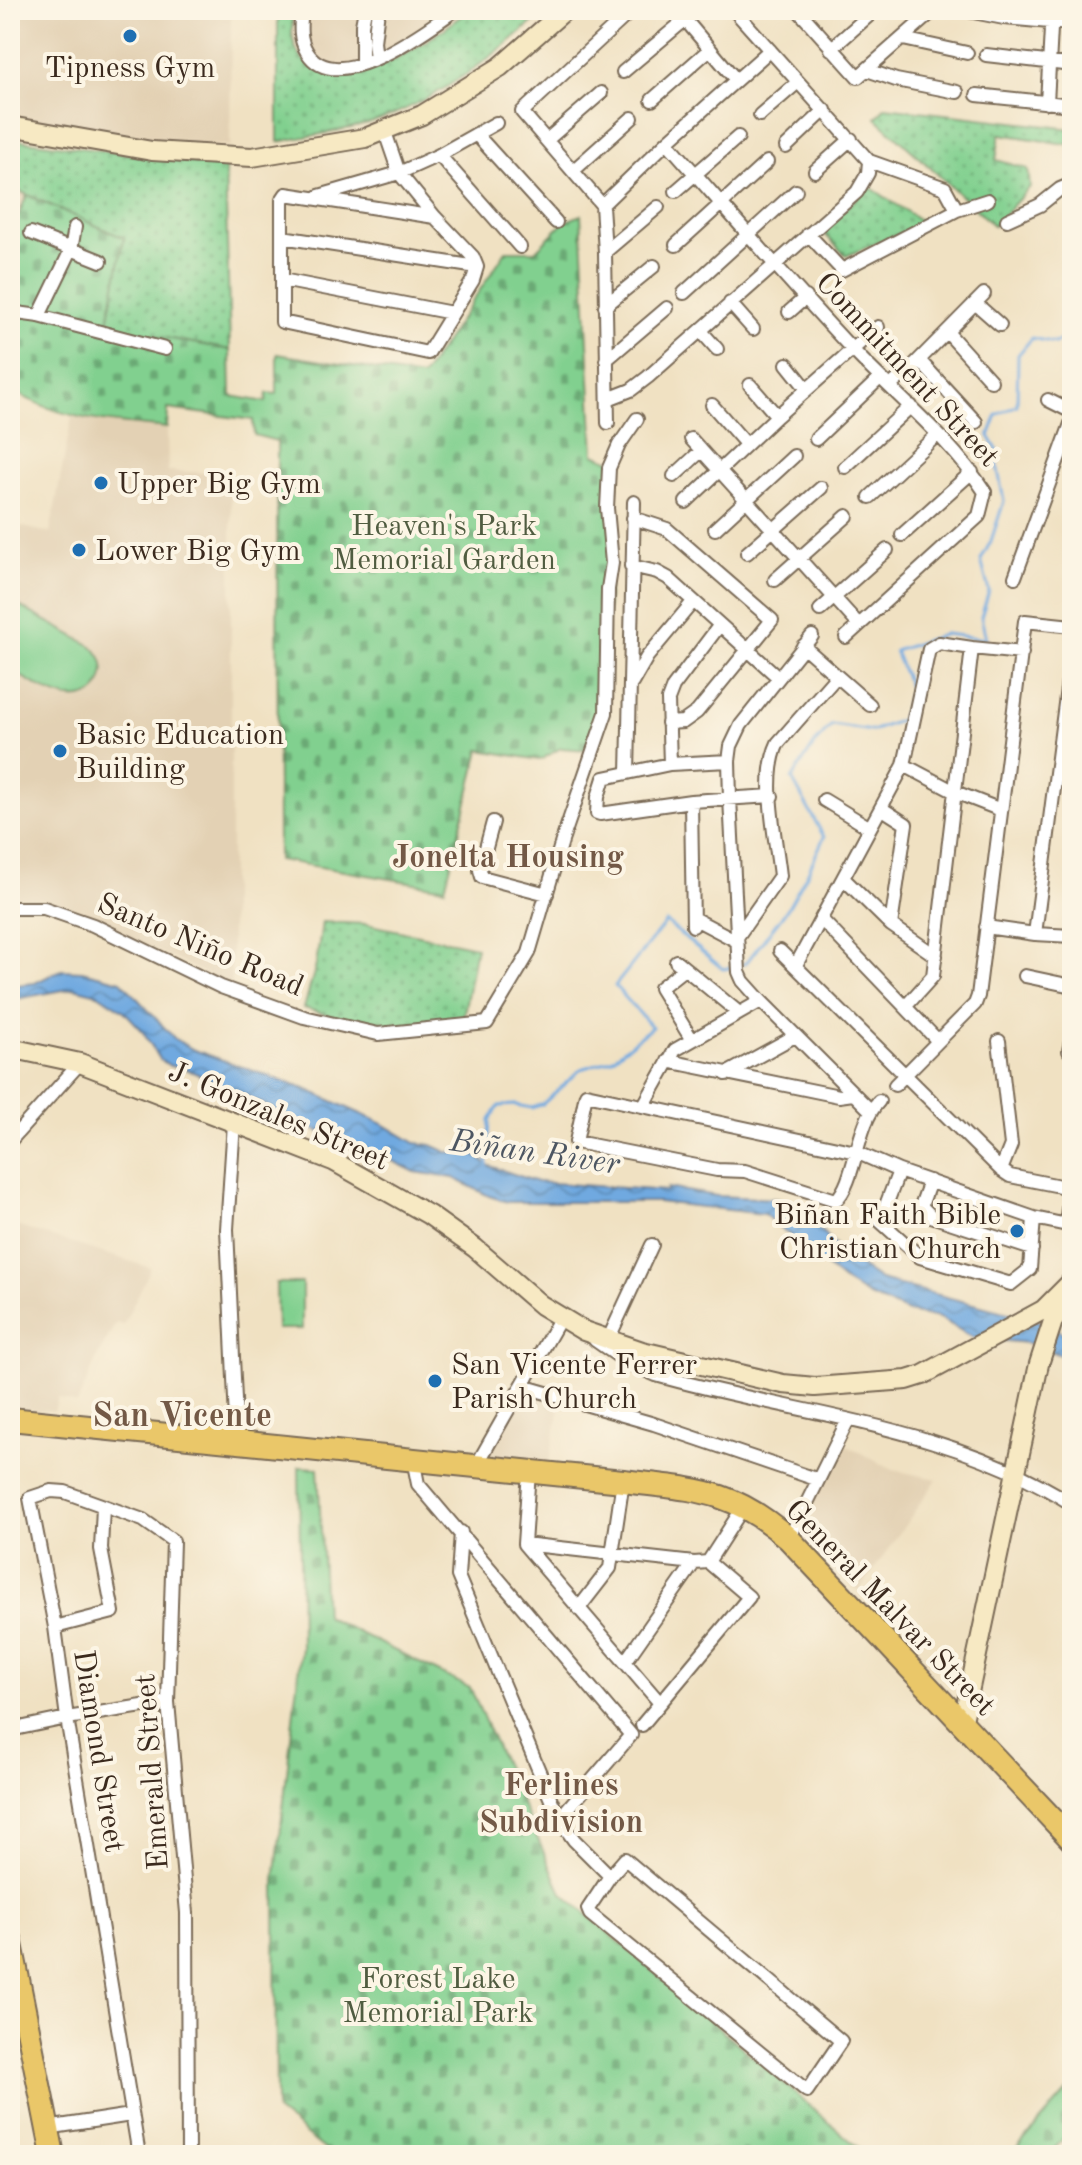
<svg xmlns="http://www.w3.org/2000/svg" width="1082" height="2165" font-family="'Old Standard TT',serif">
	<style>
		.built { fill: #e3d1b4 }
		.grass { fill: url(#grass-dots); stroke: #5e7d56; stroke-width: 2 }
		.cemetery { fill: url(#cemetery-stones); stroke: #5e7d56; stroke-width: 2 }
		.pitch { fill: #81d08f; stroke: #5e7d56; stroke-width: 2 }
		.water { fill: url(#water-waves); stroke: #556a7f; stroke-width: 2 }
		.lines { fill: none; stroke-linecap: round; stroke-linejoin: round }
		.stream { stroke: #6fa9e0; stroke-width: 3 }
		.street-casing { stroke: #7a6a57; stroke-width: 16 }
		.secondary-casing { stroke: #7a6a57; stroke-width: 22 }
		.highway-casing { stroke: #7a6a57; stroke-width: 26 }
		.street { stroke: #fff; stroke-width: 12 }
		.secondary { stroke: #f7e9c3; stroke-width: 18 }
		.highway { stroke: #eac769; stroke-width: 22 }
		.poi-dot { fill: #1f6fb2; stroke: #fcf5e5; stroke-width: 3 }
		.labels { text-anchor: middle; stroke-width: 8; stroke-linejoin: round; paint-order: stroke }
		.poi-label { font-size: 30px; fill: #3b2a1e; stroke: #fcf5e5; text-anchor: start }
		.street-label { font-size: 30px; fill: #3b2a1e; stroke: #fcf5e5 }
		.park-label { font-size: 30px; fill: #505c40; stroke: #fcf5e5 }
		.neighbourhood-label { font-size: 32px; font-weight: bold; fill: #735946; stroke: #fcf5e5 }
		.water-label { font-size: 32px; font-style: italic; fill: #4d5662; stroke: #fcf5e5 }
		.quarter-label { font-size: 34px; font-weight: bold; fill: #735946; stroke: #fcf5e5 }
	</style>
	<defs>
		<pattern id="grass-dots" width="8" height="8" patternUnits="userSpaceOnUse" patternTransform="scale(2)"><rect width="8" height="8" fill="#81d08f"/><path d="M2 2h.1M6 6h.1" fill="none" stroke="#6ba974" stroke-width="1.8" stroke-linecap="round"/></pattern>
		<pattern id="cemetery-stones" width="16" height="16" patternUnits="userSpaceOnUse" patternTransform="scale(2)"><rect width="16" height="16" fill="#81d08f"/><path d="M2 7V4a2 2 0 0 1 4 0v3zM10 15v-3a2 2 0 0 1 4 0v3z" fill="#6ba974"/></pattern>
		<pattern id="water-waves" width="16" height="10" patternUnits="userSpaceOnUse" patternTransform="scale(2)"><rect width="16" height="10" fill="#6fa9e0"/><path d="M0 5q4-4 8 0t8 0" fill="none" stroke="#5c8ab5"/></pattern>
	</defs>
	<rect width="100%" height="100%" fill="#fcf5e5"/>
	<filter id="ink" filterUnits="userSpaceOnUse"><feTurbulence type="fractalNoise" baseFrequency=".0125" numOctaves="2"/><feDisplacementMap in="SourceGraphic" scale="16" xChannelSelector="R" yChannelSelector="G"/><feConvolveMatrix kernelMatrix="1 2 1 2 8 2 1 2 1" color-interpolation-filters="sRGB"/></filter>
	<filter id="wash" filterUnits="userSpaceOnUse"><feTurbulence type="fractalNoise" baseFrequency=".006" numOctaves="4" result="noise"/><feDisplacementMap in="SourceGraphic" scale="32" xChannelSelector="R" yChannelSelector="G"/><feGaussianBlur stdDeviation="1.8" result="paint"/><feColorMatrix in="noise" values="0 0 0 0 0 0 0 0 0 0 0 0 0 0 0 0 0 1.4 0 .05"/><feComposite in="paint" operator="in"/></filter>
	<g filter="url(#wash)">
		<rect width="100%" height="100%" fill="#f0e1c2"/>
		<path class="built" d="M10,10H231L230,146L148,142L10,118Z
			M279,10H547L496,54L435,95L369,123L278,142Z
			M10,187L27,195L10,235Z
			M72,417L167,428L168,471L231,474V986L96,922L52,905L10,906V524L50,533Z
			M10,1224L151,1268L123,1325L116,1323L97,1357L77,1404L58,1398L54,1411L10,1408Z
			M524,1391L561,1403L548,1466L486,1460Z
			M844,1444L893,1470L937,1479L859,1591L792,1534Z"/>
		<path class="grass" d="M278,10H294C290,31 290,51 309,65C346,94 410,53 443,30C451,24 464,12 473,10C491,6 527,10 547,10C494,56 438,101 370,123C340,132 308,136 278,142Z
			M885,107L1072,129V145L1000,134L996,160L1028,169L1030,187L994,226L876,118Z
			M10,139L225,166L230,350L107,327L124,238L10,187Z
			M870,187L924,223L846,256L821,230Z
			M322,922L366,924L476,947L463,1019L387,1027L335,1017L304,1008L316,965Z"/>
		<path class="cemetery" d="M27,195L124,238L107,327L230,350L231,396L266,402L267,393L277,394V354L422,377L506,251H535L564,222L581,215L594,454L616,463L601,715L587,750L561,748L540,760L480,750L445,888L278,860L277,441L254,435L253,420L168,409L167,428C109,422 61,421 10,389V235Z
			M299,1467L318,1468L325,1616L470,1688L562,1893L867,2155H332L276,2111L275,1881L301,1647Z
			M1072,2086V2129L1049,2155H1011Z"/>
		<path class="pitch" d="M10,601L92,646C107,661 107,675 95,692C68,711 35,683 10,670Z
			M276,1283H302V1329H277Z"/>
		<path class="water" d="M61,970L82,971L121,981L175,1039L194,1050L308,1090L383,1124L415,1143L431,1145L447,1152L475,1154L487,1165L537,1182L667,1191V1188L717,1196L778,1199L812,1221L847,1258L880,1280L1047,1323L1072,1339V1359L1028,1343L974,1338L939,1318L908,1312L869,1296L845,1282L764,1214L658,1202H508L489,1196L454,1178L415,1172L381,1155L349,1146L226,1086L181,1067L170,1066L160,1059L141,1029L124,1011L98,994L74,988L10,1000V986L35,983Z"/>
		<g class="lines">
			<path class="stream" d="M743,964L746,963L788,908L807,874L824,837L792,779L815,743L832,725L872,731L901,720L910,689L895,651L945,634L986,639L981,617L989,591L981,560L991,541L1004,501L997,465L999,453L989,436L997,415L1017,405L1018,355L1032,338L1055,343L1072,335
				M487,1167L490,1120L499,1106L516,1105L532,1108L543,1104L581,1069L612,1059L652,1027L615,986L666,922L723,969L735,967"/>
		</g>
	</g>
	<g filter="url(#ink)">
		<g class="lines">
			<defs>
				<path id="street" d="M302,10C300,26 299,39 307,52C336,99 425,31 455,10
					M677,10L736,80
					M798,10L858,77L934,10
					M963,10L1004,18L1072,24
					M903,39L967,53
					M831,49L875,10
					M986,55L1072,65
					M376,58L374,42L378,10
					M362,63V25L365,10
					M867,70L896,80L957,92
					M623,72L686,19
					M977,95L1072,105
					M652,100L710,49
					M1047,103L1052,10
					M760,115L798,82
					M385,132L399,173L435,217L473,257L477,267L473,280L428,353L282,322V200L286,194L435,217
					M476,134L556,222
					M547,140L601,93
					M667,142C728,211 788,281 851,348C896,396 949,437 985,492L979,516L846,637
					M786,147L825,110
					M439,155L520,247
					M869,161L945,188L957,210
					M574,170L632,118
					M815,171L851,139
					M676,191L738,137
					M319,196L399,173L439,155L496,123
					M602,205L667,142L770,50
					M1007,220L1040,205L1060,189L1072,184
					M31,233L101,261
					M808,234L842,270L957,210L988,200
					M282,237L477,267
					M676,245L767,162
					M605,252L658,207
					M282,280L452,313
					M684,293L796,191
					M730,303L753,329
					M975,303L1000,325
					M605,306L654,266
					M10,312L39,316L165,349
					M789,312L806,297
					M39,316L71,250L75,227
					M701,331L717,349
					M947,332L991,381
					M606,360L667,308
					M919,360L976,422
					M787,364L807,389
					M750,385L777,416
					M890,386L908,371L984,294
					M608,399L631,390L648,377L857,192L868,173L869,161L734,10
					M1048,400L1072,412
					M712,405L746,444
					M608,423L605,252L602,205L522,112L632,10
					M691,439L859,625
					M816,439L880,378
					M845,467L911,406
					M674,476L701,451
					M870,497L937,435
					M686,502L777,416L878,327
					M633,518L667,529L772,620L697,712L683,722L668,723
					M715,529L794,456
					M902,535L972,472
					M747,553L821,488
					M631,566L657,572L668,578L778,677
					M1015,577L1072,421
					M775,580L847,516
					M820,610L887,550
					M812,636L741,725L731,746L729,761L730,798L739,972L743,981L761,1001L870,1110
					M803,646L870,705
					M972,648L1022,653
					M632,683L647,657L692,603
					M729,761L670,764L604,778L598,797L597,813L600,814L691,801L772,796
					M670,764L668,700L673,687L719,626
					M904,765L955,792L1001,810
					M628,773L634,502
					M824,800L870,828
					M691,801L693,926
					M881,808L906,824L891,925
					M493,822L480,870L482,877L547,894
					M843,878L891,925L936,956
					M10,908H44L93,925L221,987L304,1017L378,1034L487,1023L529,953L562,841L606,713L608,589L612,563L607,508L609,468L619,445L637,419
					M695,919L735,940
					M821,919L938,1041
					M986,927L1035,934L1072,936
					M1035,934L1072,650
					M735,940L780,876C776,837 761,778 778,743L836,677
					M780,951L1001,1170L1010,1176L1065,1187L1070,1193L1066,1224
					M676,961L739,1013
					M796,965L904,765L929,649L939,643L972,648L933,976L906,1006
					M684,969L660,988L692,1040
					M1025,976L1072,986
					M999,1041L1011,1145L1001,1170
					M1069,1051L1072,1035
					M668,1061L839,1096L853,1094
					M726,1074L795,1036
					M895,1085L975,1004L978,996L1025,621L1072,626
					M879,1101C856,1124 856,1182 836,1200L745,1171L717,1170L576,1142L586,1094L856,1152L899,1171L1034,1218L1072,1226
					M644,1105L675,1050L761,1001
					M234,1123L227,1229L237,1442
					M10,1141L80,1063
					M899,1171L880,1221L920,1257L1011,1284L1030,1269L1034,1218
					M930,1181L921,1206L931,1216L1032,1249
					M595,1340L628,1363L656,1375C796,1415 947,1424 1072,1504
					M608,1340L652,1245
					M522,1386L654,1424L816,1479
					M413,1459L418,1484L631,1735L559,1819
					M475,1468L561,1317
					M529,1471L524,1544L660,1703
					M461,1532L458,1576L559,1819L574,1840L610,1876
					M789,1539L848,1420
					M524,1544L694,1563L708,1562L749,1597L642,1725
					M708,1562L744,1506
					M579,1608L610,1568L623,1481
					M55,1627L113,1612L101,1549L103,1507
					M625,1662L694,1563
					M10,1730L67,1718L168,1702
					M625,1859L841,2041L807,2091L590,1914L588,1909L610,1876Z
					M47,2128L131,2115
					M139,2155L67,1718L55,1627L30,1498L51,1491L65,1492L143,1520L173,1541L168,1702L187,1913L188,2155"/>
				<path id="secondary" d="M10,126L152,151L252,157L365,138L422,115L500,67L565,10
					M10,1048L80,1063L333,1161L429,1215L475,1248L541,1305L584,1331L642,1351L783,1384L815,1387L907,1380L923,1375L1043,1310L1072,1281
					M962,1725L1039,1364L1053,1321L1072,1298"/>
				<path id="highway" d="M10,1419L623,1481C697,1490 731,1488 789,1539L1072,1840
					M10,1939L53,2155"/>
			</defs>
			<use href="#street" class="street-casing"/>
			<use href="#secondary" class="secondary-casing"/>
			<use href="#highway" class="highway-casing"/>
			<use href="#street" class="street"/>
			<use href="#secondary" class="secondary"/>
			<use href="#highway" class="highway"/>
		</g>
	</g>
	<g class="poi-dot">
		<circle cx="130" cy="36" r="8"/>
		<circle cx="101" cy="483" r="8"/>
		<circle cx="79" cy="550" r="8"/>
		<circle cx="60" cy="751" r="8"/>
		<circle cx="1017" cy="1231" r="8"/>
		<circle cx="435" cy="1381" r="8"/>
	</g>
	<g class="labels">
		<g class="poi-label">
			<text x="130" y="77" text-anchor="middle">Tipness Gym</text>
			<text x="117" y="493">Upper Big Gym</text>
			<text x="95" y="560">Lower Big Gym</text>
			<text x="76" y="744">Basic Education<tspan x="76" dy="34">Building</tspan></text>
			<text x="1001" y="1224" text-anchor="end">Biñan Faith Bible<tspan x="1001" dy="34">Christian Church</tspan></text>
			<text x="451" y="1374">San Vicente Ferrer<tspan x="451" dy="34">Parish Church</tspan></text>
		</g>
		<g class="street-label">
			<text transform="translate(908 369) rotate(47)" y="10">Commitment Street</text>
			<text transform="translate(201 944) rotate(23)" y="10">Santo Niño Road</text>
			<text transform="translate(279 1115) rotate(23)" y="10">J. Gonzales Street</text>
			<text transform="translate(891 1607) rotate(46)" y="10">General Malvar Street</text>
			<text transform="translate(100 1751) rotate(81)" y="10">Diamond Street</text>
			<text transform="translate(151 1772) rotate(-94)" y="10">Emerald Street</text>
		</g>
		<g class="park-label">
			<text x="444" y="535">Heaven's Park<tspan x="444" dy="34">Memorial Garden</tspan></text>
			<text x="438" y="1988">Forest Lake<tspan x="438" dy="34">Memorial Park</tspan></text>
		</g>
		<g class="neighbourhood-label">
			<text x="508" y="867">Jonelta Housing</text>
			<text x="561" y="1795">Ferlines<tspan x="561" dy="37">Subdivision</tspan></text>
		</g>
		<g class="water-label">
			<text transform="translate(535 1151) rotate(8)" y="11">Biñan River</text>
		</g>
		<g class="quarter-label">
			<text x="182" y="1426">San Vicente</text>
		</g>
	</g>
	<rect width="1082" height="2165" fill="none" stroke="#fcf5e5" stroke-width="40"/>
</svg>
